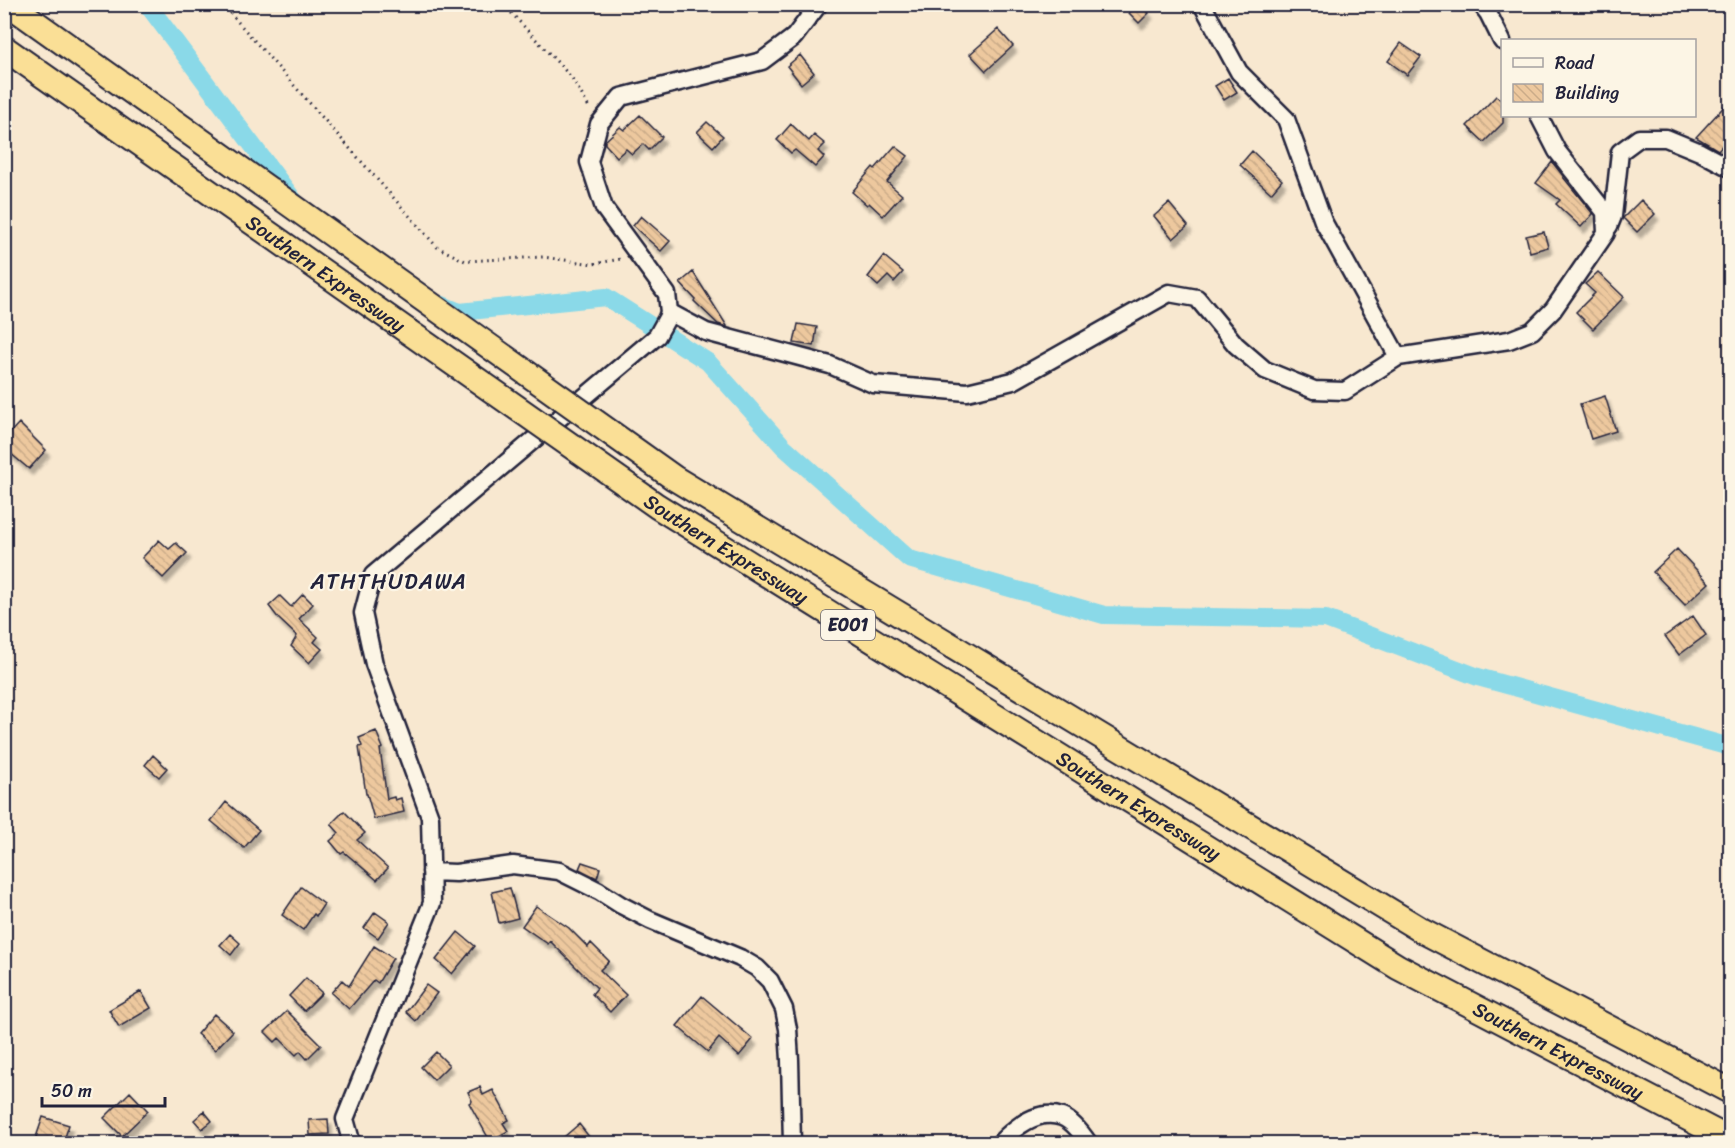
<svg xmlns="http://www.w3.org/2000/svg" width="1735" height="1148" font-family="Sriracha,sans-serif">
	<style>
		.lines { fill: none; stroke-linecap: round; stroke-linejoin: round }
		.canal { stroke: #8ad9e8; stroke-width: 18 }
		.building { fill: url(#building-back-hatch); stroke: #22223b; stroke-width: 1.5; filter: url(#shadow) }
		.minor-casing { stroke: #22223b; stroke-width: 21 }
		.path { stroke: #22223b; stroke-width: 3; stroke-dasharray: 1.5 4.5; stroke-linecap: butt }
		.minor { stroke: #fcf5e5; stroke-width: 16 }
		.highway-bridge-casing { stroke: #22223b; stroke-width: 28; stroke-linecap: butt }
		.highway-bridge { stroke: #fadf96; stroke-width: 24 }
		.labels { text-anchor: middle; stroke-width: 4.5; stroke-linejoin: round; paint-order: stroke }
		.shield { fill: #fcf5e5; stroke: #63616e; stroke-width: 1.5 }
		.shield-label { font-size: 18px; font-weight: bold; fill: #22223b }
		.street-label { font-size: 20px; fill: #22223b; stroke: #fcf5e5 }
		.quarter-label { font-size: 22px; letter-spacing: 1.5px; fill: #22223b; stroke: #fcf5e5 }
	</style>
	<defs>
		<pattern id="building-back-hatch" width="6" height="6" patternUnits="userSpaceOnUse" patternTransform="scale(1.5)"><rect width="6" height="6" fill="#edc89e"/><path d="M-1 5l2 2M0 0l6 6M5-1l2 2" fill="none" stroke="#cbac89"/></pattern>
		<filter id="shadow"><feDropShadow dx="3.5" dy="6" stdDeviation="1.5" flood-color="#0004"/></filter>
	</defs>
	<rect width="100%" height="100%" fill="#f8e8d0"/>
	<filter id="ink" filterUnits="userSpaceOnUse"><feTurbulence type="fractalNoise" baseFrequency=".0167" numOctaves="2"/><feDisplacementMap in="SourceGraphic" scale="12" xChannelSelector="R" yChannelSelector="G"/><feConvolveMatrix kernelMatrix="1 2 1 2 8 2 1 2 1" color-interpolation-filters="sRGB"/></filter>
	<g filter="url(#ink)">
		<g class="lines">
			<path class="canal" d="M147,4L295,202
				M440,304L460,312L606,297L708,362L783,446L909,559L1104,615L1326,619L1478,677L1730,747"/>
		</g>
		<path class="building" d="M1138,4H1141L1149,13L1139,23L1129,13Z
			M998,29L1013,46L986,71L970,54Z
			M1401,43L1421,57L1407,75L1388,61Z
			M800,55L814,73L801,84L787,66Z
			M1228,78L1237,92L1224,100L1215,86Z
			M1496,96L1503,102V123L1484,142L1467,126Z
			M1731,99V136L1718,150L1696,137Z
			M640,115L662,137L649,150L643,144L632,154L626,149L617,157L605,144V141L620,127L624,130Z
			M707,122L723,136L713,147L697,132Z
			M791,124L809,141L814,135L825,144L818,151L824,157L815,167L795,150L791,153L777,140Z
			M895,146L908,156L887,182L902,195L883,216L869,203L867,205L852,192L873,167L875,169Z
			M1252,151L1282,180L1271,193L1240,165Z
			M1552,162L1563,176V177L1593,214L1581,227L1556,204L1560,200L1536,183Z
			M1641,200L1655,214L1637,232L1623,218Z
			M1169,203L1188,226L1173,239L1154,216Z
			M641,216L670,241L661,251L633,226Z
			M1544,232L1548,247L1530,252L1526,236Z
			M884,256L903,272L894,282L888,276L878,286L868,277Z
			M693,272L727,326V327L718,324L694,301L695,299L680,283Z
			M1598,272L1624,297L1593,329L1576,312L1595,293L1585,284Z
			M798,324L817,327L814,346L794,343Z
			M1605,396L1616,431L1591,439L1580,404Z
			M19,423L46,450L29,469L4,448V439Z
			M159,540L169,549L176,543L187,553L163,578L142,558Z
			M1677,549L1709,583L1685,605L1653,572Z
			M303,594L313,604L299,619L318,637L314,642L322,649L309,663L291,646L297,636L279,619L269,606L280,596L291,607Z
			M1693,616L1706,635L1679,655L1665,636Z
			M376,731L383,748L380,749L387,799L394,797L395,800L401,798L404,812L374,819L367,794H366L359,747L362,746L359,738Z
			M153,755L167,768L159,777L145,765Z
			M226,802L259,830L244,848L211,821Z
			M344,811L365,833L357,840L388,868L377,880L344,852L341,854L330,841L339,833L331,824Z
			M582,862L600,868L597,878L579,869Z
			M301,887L324,904L316,916L314,914L303,930L282,915Z
			M510,888L518,918L499,923L492,892Z
			M536,906L569,928L588,947L591,943L609,961L600,970L626,995L610,1012L592,994L597,988L550,941L548,944L522,926Z
			M375,912L389,922L378,938L364,928Z
			M458,932L475,946L452,974L436,960Z
			M230,934L240,943L231,955L220,945Z
			M374,946L393,958L378,983L374,980L349,1009L331,993L342,980L349,986Z
			M306,978L322,993L304,1011L289,996Z
			M426,985L437,993L416,1021L406,1012Z
			M141,991L151,1008L119,1027L109,1010Z
			M702,996L753,1039L739,1056L719,1038L708,1052L677,1026Z
			M287,1011L321,1045L307,1059L300,1051L296,1055L279,1038L275,1042L265,1032Z
			M214,1014L233,1031L215,1050L197,1034Z
			M436,1052L449,1065L434,1080L421,1067Z
			M480,1087L483,1095L493,1090L509,1120L503,1123L508,1131L490,1141L469,1103L472,1101L468,1092Z
			M130,1092L148,1111L122,1136L104,1118Z
			M204,1111L212,1121L202,1129L194,1120Z
			M43,1117L69,1125L63,1143H34Z
			M328,1119L329,1134L310,1135L309,1120Z
			M579,1124L594,1143H557Z"/>
		<g class="lines">
			<defs>
				<path id="minor" d="M1202,4L1239,72L1286,119L1323,221L1398,357
					M1481,4L1488,13L1502,41
					M1609,226L1613,216L1620,152L1639,138H1666L1700,152L1730,168
					M669,312L706,332L830,365L873,384L967,392L1013,381L1169,293L1197,298L1236,345L1265,370L1314,390L1345,391L1398,357L1509,340L1532,331L1553,310L1606,233L1605,212L1557,151L1539,116
					M431,872L456,873L513,865L559,871L599,891L621,905L650,920L740,958L757,968L770,981L784,1009L788,1029L790,1060L792,1144
					M352,1144L345,1119L432,903L430,817L374,664L363,613L373,575L657,336L667,318L669,312L667,294L604,208L589,162L599,124L621,97L762,61L794,37L819,4
					M999,1144C1014,1128 1038,1108 1062,1117C1072,1121 1083,1135 1089,1144"/>
			</defs>
			<use href="#minor" class="minor-casing"/>
			<path class="path" d="M222,4L437,247L465,261L543,257L593,264L621,259
				M503,4L572,78L590,109"/>
			<use href="#minor" class="minor"/>
			<defs>
				<g id="highway-bridge">
					<path d="M9,4L674,478L1423,931L1730,1091"/>
					<path id="s1" d="M4,48L657,506L1398,967L1730,1140"/>
				</g>
			</defs>
			<use href="#highway-bridge" class="highway-bridge-casing"/>
			<use href="#highway-bridge" class="highway-bridge"/>
		</g>
	</g>
	<g class="labels">
		<rect class="shield" x="821" y="610" width="54" height="30" rx="4.5"/>
		<g class="shield-label">
			<text x="848" y="631">E001</text>
		</g>
		<g class="street-label">
			<text dy="7" stroke="none"><textPath href="#s1" startOffset="393">Southern Expressway</textPath></text>
			<text dy="7" stroke="none"><textPath href="#s1" startOffset="879">Southern Expressway</textPath></text>
			<text dy="7" stroke="none"><textPath href="#s1" startOffset="1365">Southern Expressway</textPath></text>
			<text dy="7" stroke="none"><textPath href="#s1" startOffset="1851">Southern Expressway</textPath></text>
		</g>
		<g class="quarter-label">
			<text x="389" y="589">ATHTHUDAWA</text>
		</g>
	</g>
	<rect width="1735" height="1148" fill="none" stroke="#fcf5e5" stroke-width="24"/>
	<rect x="12" y="12" width="1711" height="1124" fill="none" stroke="#22223b" stroke-width="2" filter="url(#ink)"/>
	<rect x="1501" y="39" width="195" height="78" fill="#fcf5e5" stroke="#a5a1a1" stroke-width="1.5"/>
	<rect x="1513" y="58" width="30" height="9" fill="#fcf5e5" stroke="#a5a1a1" stroke-width="1.5"/>
	<text x="1555" y="69" font-size="18" fill="#22223b">Road</text>
	<rect x="1513" y="84" width="30" height="18" fill="url(#building-back-hatch)" stroke="#a5a1a1" stroke-width="1.5"/>
	<text x="1555" y="99" font-size="18" fill="#22223b">Building</text>
	<path d="M42 1097v9h123v-9" fill="none" stroke="#22223b" stroke-width="3"/>
	<text x="51" y="1097" font-size="18" fill="#22223b" stroke="#fcf5e5" stroke-width="4.5" paint-order="stroke">50 m</text>
</svg>
